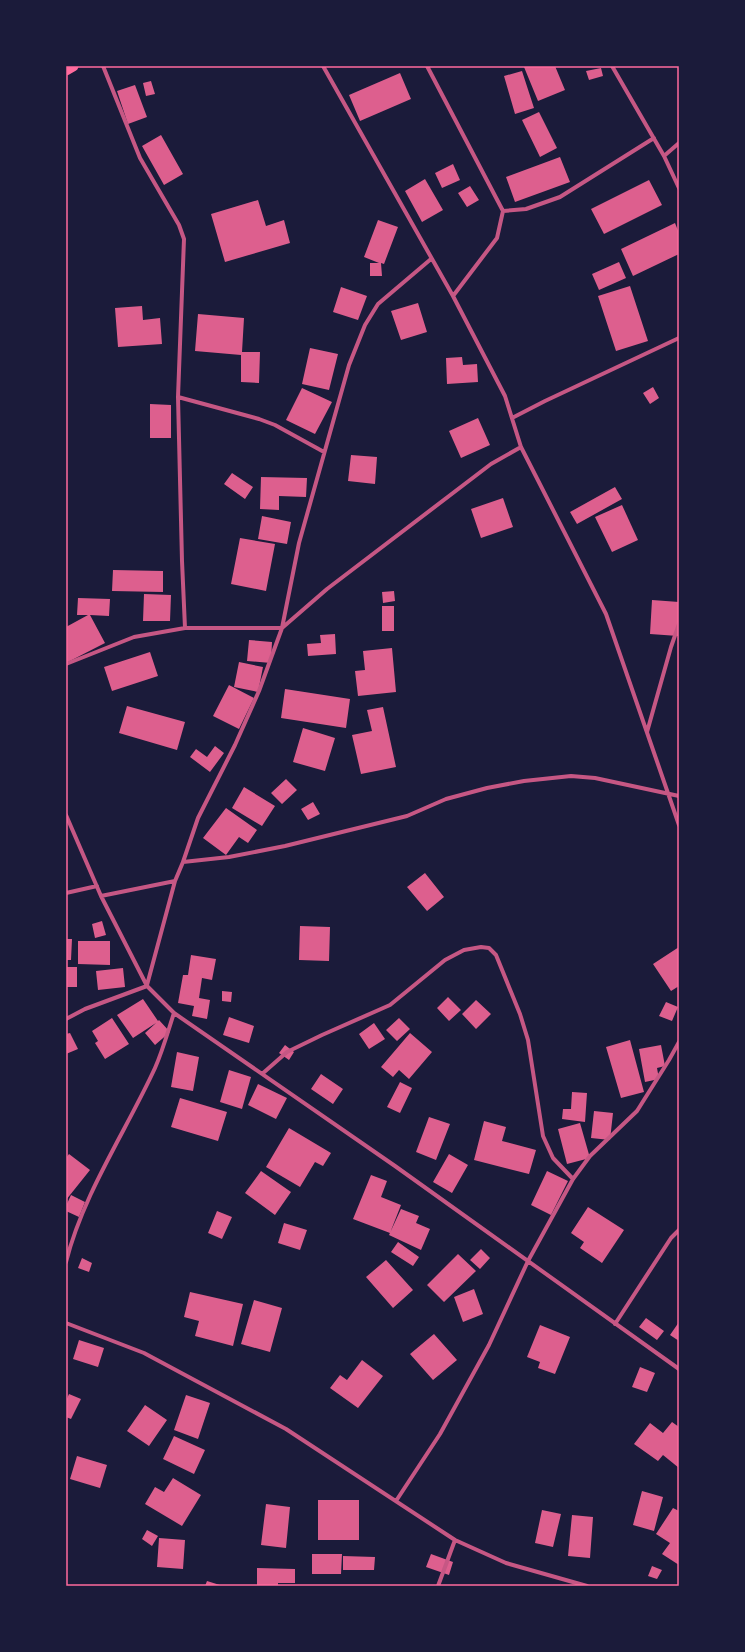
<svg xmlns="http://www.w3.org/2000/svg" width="745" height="1652" font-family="'Titillium Web',sans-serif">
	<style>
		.building { fill: #dd5f8e }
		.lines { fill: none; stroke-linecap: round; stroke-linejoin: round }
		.minor { stroke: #c65784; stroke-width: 4 }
		.trunk { stroke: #ff6b9d; stroke-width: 11 }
		.neatline { fill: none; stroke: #ff6b9d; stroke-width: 1.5 }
	</style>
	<rect width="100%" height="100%" fill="#1b1b3a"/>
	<path class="building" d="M526,66H555L565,90L538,101L524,67Z
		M601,68L603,76L589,80L586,71Z
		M522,71L534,108L515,114L504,76Z
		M400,73L411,99L360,121L349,95Z
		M151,81L155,94L146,96L143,83Z
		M135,85L147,117L128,124L117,91Z
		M539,112L557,148L540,157L522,120Z
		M161,135L183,174L164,185L142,146Z
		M560,157L570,182L515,202L506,177Z
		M453,164L460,180L442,188L435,173Z
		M425,179L443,210L422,222L405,191Z
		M649,180L662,205L604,234L591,209Z
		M470,186L479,200L467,207L458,193Z
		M258,200L266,226L284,220L290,243L225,262L211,214Z
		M378,220L398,227L384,264L381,263L382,276H370V263H379L364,257Z
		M675,223L679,233V254L633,276L621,249Z
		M619,262L626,278L599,290L592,274Z
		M630,286L648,341L616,351L598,296Z
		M341,287L367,296L358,320L333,312Z
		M418,303L427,332L401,340L391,311Z
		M142,306L143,320L160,318L162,344L118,347L115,308Z
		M198,314L244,318L242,352H260L259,383L241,382V355L195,351Z
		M310,348L338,354L329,390L302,384Z
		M462,357L463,365L477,364L478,382L447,384L446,358Z
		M653,387L659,398L650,404L643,393Z
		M302,388L332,402L315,434L286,420Z
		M150,404L171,405V438H150Z
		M478,418L490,445L461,458L449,431Z
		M351,455L377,457L375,484L348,481Z
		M232,473L253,487L245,499L224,484Z
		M261,477L307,478L306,497L279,496V510L260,509Z
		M615,487L622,499L577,524L570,512Z
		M503,498L513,527L481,538L471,509Z
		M622,505L638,540L612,552L595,517Z
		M262,516L291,522L287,544L258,539Z
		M240,538L275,544L266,591L231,584Z
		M113,570L163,571V592L112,591Z
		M394,591L395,601L383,603L382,592Z
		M144,594L171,595L170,621H143Z
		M78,598L110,599L109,616L90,615L105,643L66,663V627L88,615H77Z
		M652,600L679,602L678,636L650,634Z
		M382,606H394V631H382Z
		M335,634L336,654L308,656L307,644L321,643L320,635Z
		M249,640L272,642L271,663L247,661Z
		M392,648L396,692L358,696L355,671L365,670L363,651Z
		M150,652L158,676L112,691L104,667Z
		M239,662L263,667L258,692L234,687Z
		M229,685L254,698L239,729L213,716Z
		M285,689L350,699L346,728L281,718Z
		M127,706L185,722L177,750L119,733Z
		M383,707L396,767L361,774L352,735L372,731L367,710Z
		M303,728L335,738L325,771L293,762Z
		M215,746L224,753L210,772L190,757L196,749L207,757Z
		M286,779L297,790L282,804L271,793Z
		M244,787L275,806L262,826L232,808Z
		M313,802L320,814L308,820L301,809Z
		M226,808L257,830L248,843L239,837L226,855L203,838Z
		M425,873L444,897L427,911L407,887Z
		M102,921L106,935L95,938L92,924Z
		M300,926L330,927L329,961L299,960Z
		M66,939H72L71,960H66Z
		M78,941H110V965L78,964Z
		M679,947V986L671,991L653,964Z
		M191,955L216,959L212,980L202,978L199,998L210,1000L207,1019L192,1016L194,1006L178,1003L183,975H188Z
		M66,967H77V987H66Z
		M123,968L125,987L98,990L96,971Z
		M222,991L232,992L231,1002L222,1001Z
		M448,997L461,1010L449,1021L437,1008Z
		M143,999L158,1021L159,1020L170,1032L155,1045L145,1033L156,1023L133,1038L117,1015Z
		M476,1000L491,1014L476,1029L462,1014Z
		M666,1002L678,1007L672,1021L659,1016Z
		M229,1017L254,1026L249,1043L223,1035Z
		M112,1018L129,1044L105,1059L95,1043L98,1041L92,1031Z
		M399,1018L410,1029L397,1041L386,1030Z
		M374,1023L385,1039L369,1049L359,1034Z
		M70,1033L78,1049L66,1054V1034Z
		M410,1033L432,1052L409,1079L399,1070L393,1077L381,1067Z
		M630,1040L644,1092L621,1098L606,1047Z
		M285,1045L294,1052L289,1060L279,1053Z
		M661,1045L665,1066L657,1068L659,1079L645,1082L639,1049Z
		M177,1052L199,1057L193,1091L171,1087Z
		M229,1070L251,1077L242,1109L220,1102Z
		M321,1074L343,1089L333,1104L311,1089Z
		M400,1082L412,1088L400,1113L387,1107Z
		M258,1084L287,1098L276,1119L248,1105Z
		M572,1092L587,1093L585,1122L562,1119L563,1109H571Z
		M180,1098L227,1112L218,1141L171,1127Z
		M594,1111L613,1113L610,1140L591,1138Z
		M429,1117L450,1124L436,1160L416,1152Z
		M484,1121L506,1127L502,1141L536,1150L529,1174L474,1160Z
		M580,1123L590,1158L567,1164L558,1129Z
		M289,1128L331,1153L323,1166L315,1162L300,1187L266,1167Z
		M69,1154L90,1170L66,1200V1158Z
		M449,1154L468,1165L452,1193L433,1182Z
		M261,1171L291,1192L275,1215L245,1193Z
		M547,1171L568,1181L551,1215L531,1205Z
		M371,1175L387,1181L381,1197L401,1205L390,1233L353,1219Z
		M71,1195L85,1202L79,1217L66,1211V1206Z
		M588,1207L624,1230L602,1263L580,1248L584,1242L571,1233Z
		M401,1209L419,1216L416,1223L430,1229L421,1250L389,1235Z
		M217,1211L232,1217L222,1239L208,1233Z
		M284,1223L307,1230L300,1250L278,1243Z
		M398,1242L419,1257L413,1266L391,1252Z
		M481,1249L490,1258L480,1269L470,1260Z
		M458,1254L476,1271L444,1302L427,1285Z
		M82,1258L92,1263L89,1272L78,1268Z
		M386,1260L413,1290L393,1308L366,1277Z
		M474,1289L483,1314L463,1322L454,1297Z
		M190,1292L243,1304L233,1346L195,1336L199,1321L184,1317Z
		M254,1300L282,1308L270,1352L241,1344Z
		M646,1318L664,1331L657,1340L639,1327Z
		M679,1322V1341L670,1335Z
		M540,1325L570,1337L555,1374L538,1368L540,1362L527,1357Z
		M434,1334L457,1360L433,1380L410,1354Z
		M79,1340L104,1348L98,1367L73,1359Z
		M362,1360L383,1376L358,1408L330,1388L340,1375L347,1380Z
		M640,1367L655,1373L647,1392L632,1387Z
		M69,1394L81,1399L71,1419L66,1417V1401Z
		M186,1395L210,1403L198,1439L174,1430Z
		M145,1405L167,1420L149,1446L127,1431Z
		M672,1422L679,1427V1468L663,1455L658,1461L634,1444L650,1423L663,1433Z
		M174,1436L205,1450L194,1474L163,1459Z
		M77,1456L107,1465L100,1488L70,1479Z
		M173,1478L201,1495L182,1526L145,1504L155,1487L164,1492Z
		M642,1491L663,1497L654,1531L633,1525Z
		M318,1500H359V1540H318Z
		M266,1504L290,1507L286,1548L261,1545Z
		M673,1508L679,1511V1565L662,1554L670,1543L656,1534Z
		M542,1510L561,1514L553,1547L535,1543Z
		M572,1515L593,1517L590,1558L568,1556Z
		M147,1530L158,1536L152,1546L142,1539Z
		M159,1538L185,1540L183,1569L157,1567Z
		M312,1554H342L341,1574H312Z
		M431,1554L453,1562L449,1575L426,1567Z
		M343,1556L375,1557L374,1570H343Z
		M652,1566L662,1570L657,1579L648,1576Z
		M257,1568L295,1569V1583H278V1586H257Z
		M207,1581L223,1586H205Z"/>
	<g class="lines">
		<path class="minor" d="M103,66L140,158L179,225L184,239L178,397L182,561L185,628
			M323,66L453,296L505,396L521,447L606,614L679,825
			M427,66L503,211L497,238L453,296
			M612,66L664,156L679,188
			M664,156L679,143
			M503,211L526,209L560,197L654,138
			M178,397L259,419L275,425L324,452
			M512,418L545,401L679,338
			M66,664L134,637L185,628H282L327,589L491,464L521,447
			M647,732L671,647L679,624
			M66,815L101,896L147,986L174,1013L395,1166L679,1369
			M183,862L198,818L235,745L259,691L282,628L299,543L349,365L365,325L378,304L431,259
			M66,893L97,886
			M101,896L175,881
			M147,985L175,881L183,862L229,857L285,846L407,816L446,799L487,788L524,781L571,776L595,778L679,796
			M66,1019L85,1009L147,986
			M262,1074L287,1052L322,1035L390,1005L445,960L464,950L481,947L489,948L496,955L520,1014L528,1040L543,1136L553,1158L573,1179
			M66,1262C83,1194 126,1131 155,1068C163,1050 168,1031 174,1013
			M66,1323L144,1353L286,1429L455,1540L506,1563L587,1586
			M615,1324L671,1238L679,1230
			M396,1501L440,1434L489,1345L528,1261L573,1179L590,1156L637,1111L669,1060L679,1042
			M438,1586L455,1540"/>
		<path class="trunk" d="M66,70L73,66"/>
	</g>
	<rect width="745" height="1652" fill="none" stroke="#1b1b3a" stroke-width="134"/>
	<rect x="67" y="67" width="611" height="1518" class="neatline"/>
</svg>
